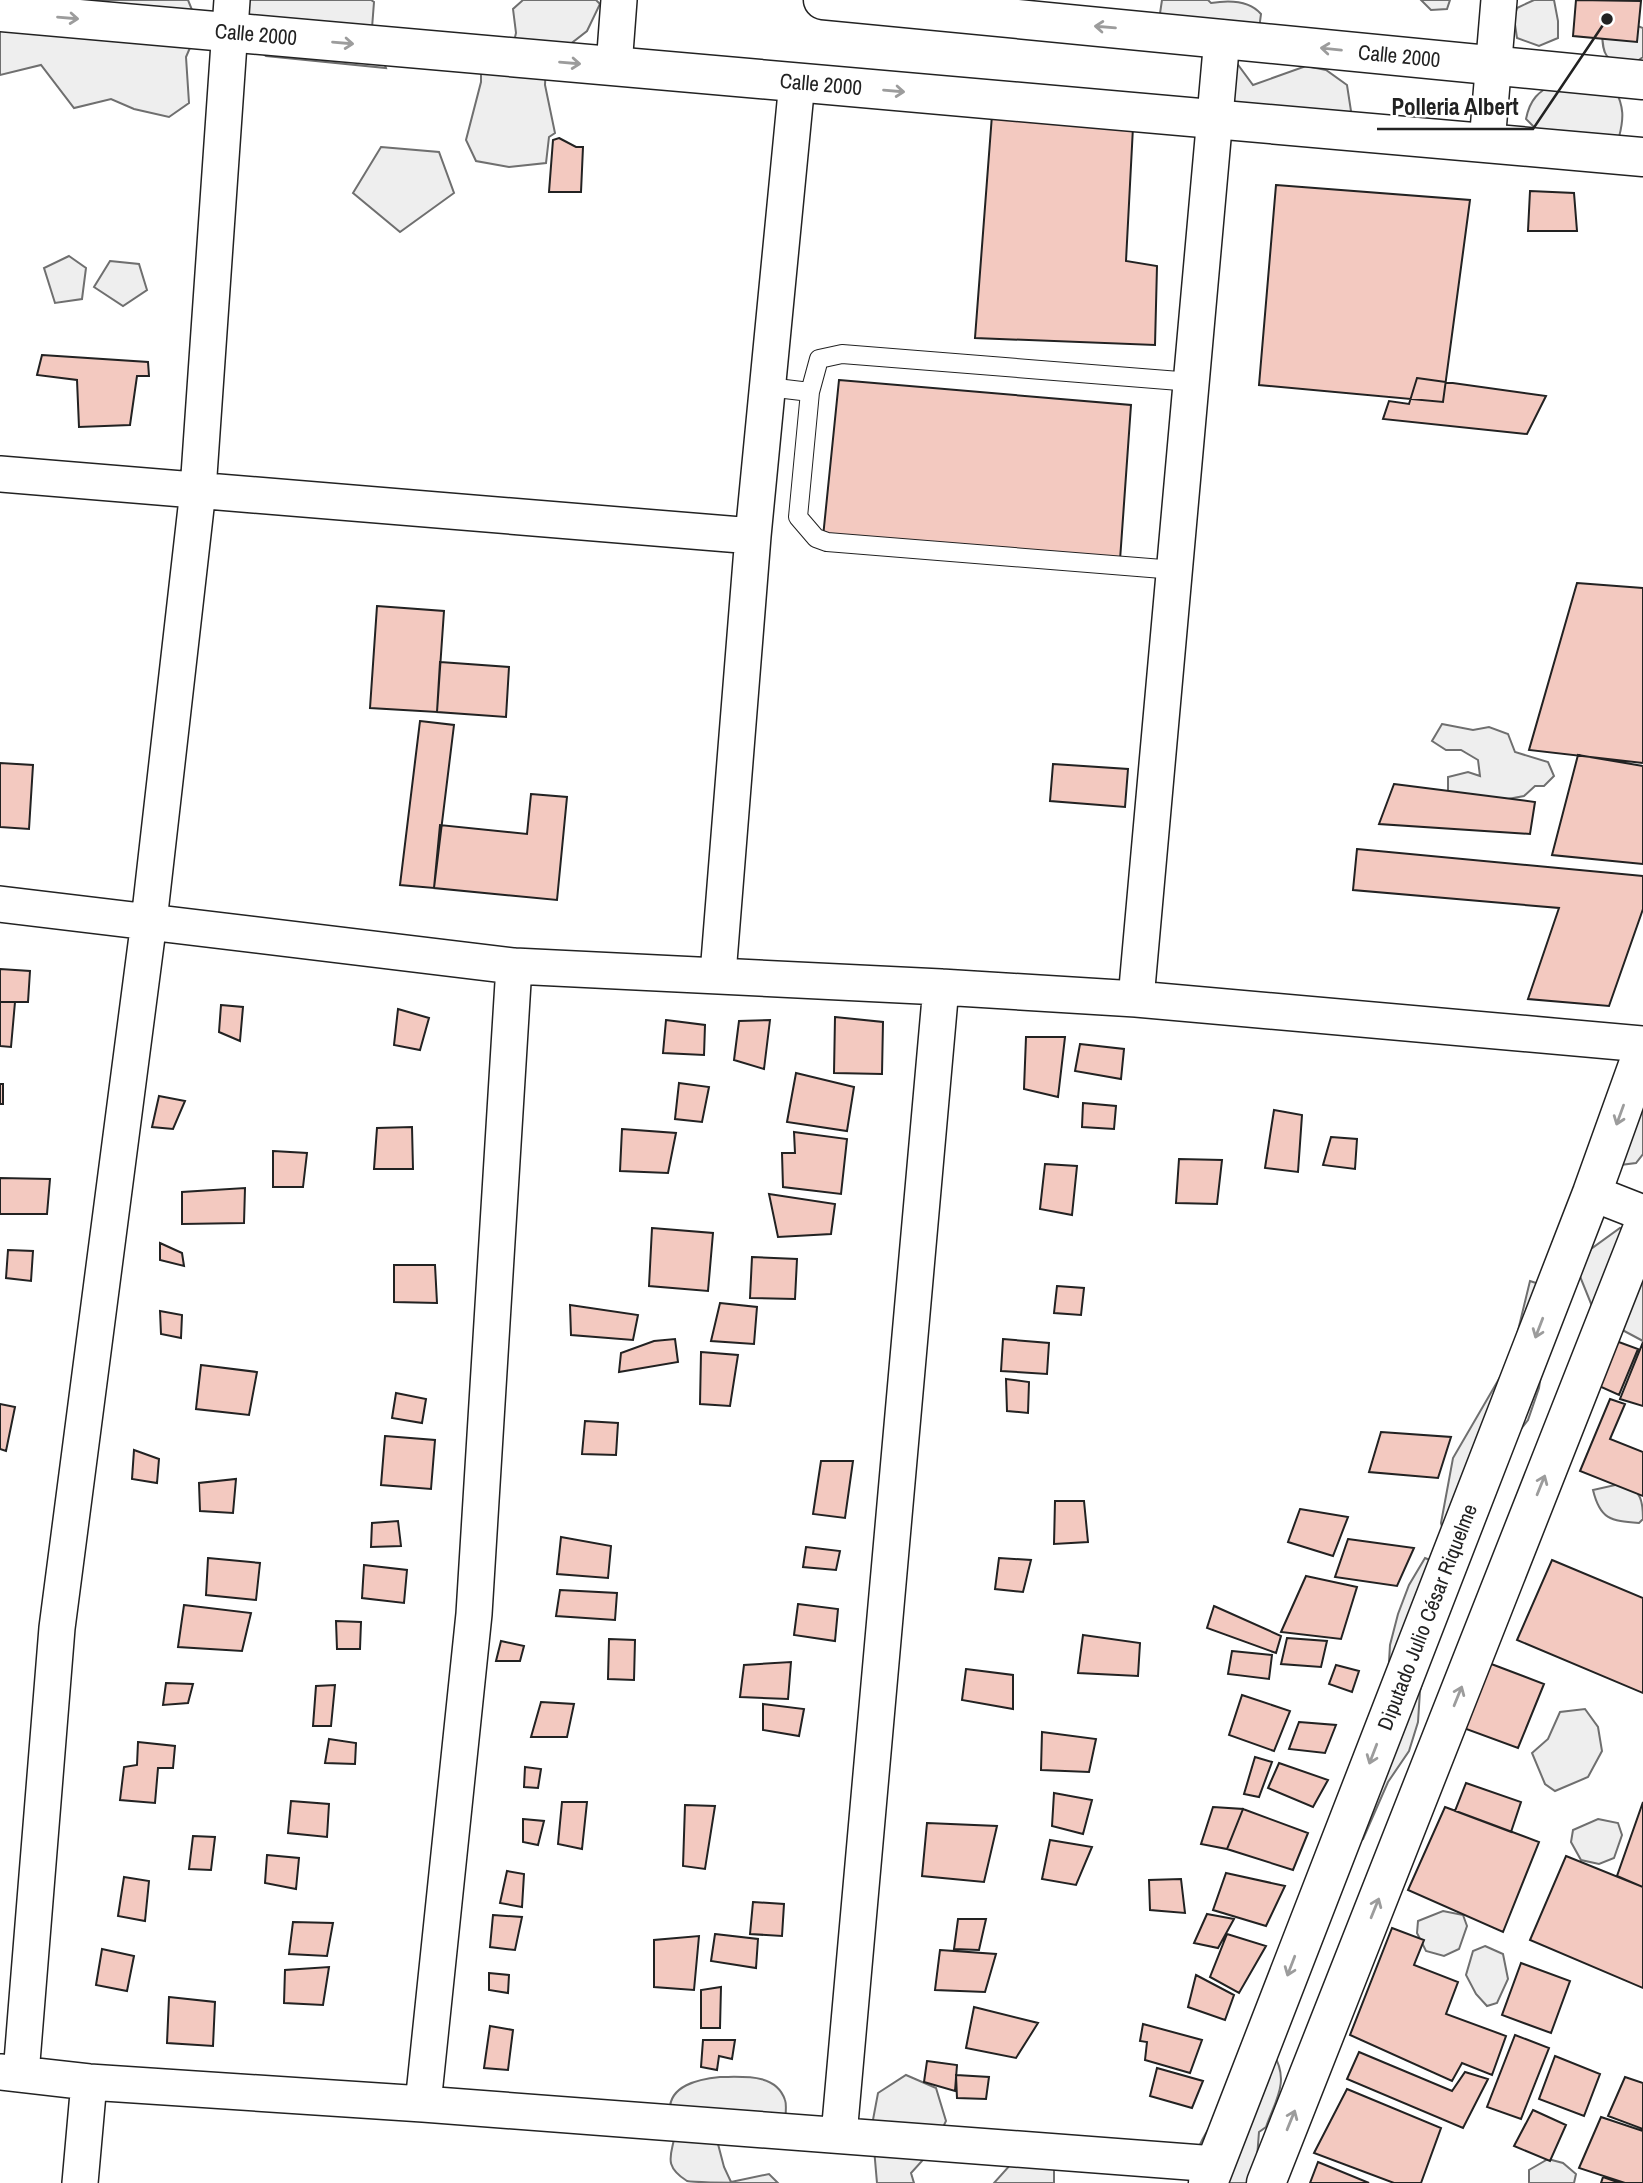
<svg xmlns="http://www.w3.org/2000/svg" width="1643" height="2183" font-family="'Archivo Narrow',sans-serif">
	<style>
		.green { fill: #eee; stroke: #6f6f6f; stroke-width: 2 }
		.building { fill: #f3c9c0; stroke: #222; stroke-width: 2 }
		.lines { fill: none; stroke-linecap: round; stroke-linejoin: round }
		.service-casing { stroke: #222; stroke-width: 20 }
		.minor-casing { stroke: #222; stroke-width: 38 }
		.tertiary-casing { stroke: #222; stroke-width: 41 }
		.service { stroke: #fff; stroke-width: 18 }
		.minor { stroke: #fff; stroke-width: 35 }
		.tertiary { stroke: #fff; stroke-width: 38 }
		.oneway { stroke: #9c9c9c }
		.labels { text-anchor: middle; stroke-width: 5; stroke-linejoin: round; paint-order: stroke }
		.street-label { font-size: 21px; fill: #222; stroke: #fff }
		.leader { fill: none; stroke: #222; stroke-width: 2.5 }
		.callout-dot { fill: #222; stroke: #fff; stroke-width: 2.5 }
		.callout-label { font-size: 23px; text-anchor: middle; font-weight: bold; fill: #222; stroke: #fff; stroke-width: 5; stroke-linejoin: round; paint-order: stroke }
	</style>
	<rect width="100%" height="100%" fill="#fff"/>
	<path class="green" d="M39,0H188L199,27L186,57L189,103L169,117L134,109L111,99L74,108L41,65L0,75V30Z
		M236,0H371L374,2L372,28L386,68L266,56L228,29Z
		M523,0H596L600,4L587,31L546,63L545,85L555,133L549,137L546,163L509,167L476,161L466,140L481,82V73L512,50L516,33L513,9Z
		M1162,0H1208L1211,3C1229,0 1249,0 1261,14L1259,29L1159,20Z
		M1421,0H1450L1447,9L1431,10Z
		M1534,0H1554L1558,21V38L1539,46L1517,38L1514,18L1517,8Z
		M1625,21L1643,28V57L1629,67C1605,58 1603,58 1602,32Z
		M1236,62L1253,85L1306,66L1326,70L1347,85L1351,111L1339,126L1228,119Z
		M1556,82L1615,89C1624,107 1624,118 1619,137L1538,131L1526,119C1530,99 1538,92 1556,82Z
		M381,147L439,152L454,193L400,232L353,193Z
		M69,256L86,268L82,299L55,303L44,268Z
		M110,261L139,264L147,290L123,306L94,287Z
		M1442,724L1473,730L1489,727L1508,734L1515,752L1548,762L1554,776L1544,786H1535L1524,796L1508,799L1448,796V777L1468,772L1480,776L1478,760L1461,750H1446L1432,741Z
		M1643,1085V1154L1636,1163L1620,1165Z
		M1620,1228L1643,1240V1341L1596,1316L1579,1274L1591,1249Z
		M1530,1281L1554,1289L1539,1388L1528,1420L1509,1444L1450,1556L1441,1523L1453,1458L1503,1372L1515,1343Z
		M1624,1483C1641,1490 1643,1502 1643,1519L1639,1523C1610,1521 1600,1519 1593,1490Z
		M1425,1558L1454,1570L1420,1691L1418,1722L1409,1751L1388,1782L1363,1839L1333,1859L1388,1679L1390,1645L1398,1614L1409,1585Z
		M1585,1709L1598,1727L1602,1751L1588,1777L1555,1791L1545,1784L1532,1753L1548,1739L1560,1712Z
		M1598,1819L1618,1823L1622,1835L1614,1858L1599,1864L1581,1860L1571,1842L1573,1830Z
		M1443,1911L1463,1915L1467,1926L1459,1949L1444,1956L1426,1951L1417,1933L1418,1921Z
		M1485,1946L1503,1954L1508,1979L1497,2003L1487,2006L1476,1994L1466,1975L1473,1951Z
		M1273,2053C1290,2081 1276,2099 1266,2127L1259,2132L1257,2158L1247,2183H1189C1194,2129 1239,2092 1273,2053Z
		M906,2075L936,2088L946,2121L932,2150L911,2173L914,2183H877L872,2125L878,2093Z
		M720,2077C743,2077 776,2073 785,2100C787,2105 785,2113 786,2118L718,2144L724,2167L731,2182L769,2174L778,2183C762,2183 696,2183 687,2181C659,2163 675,2152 675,2129C675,2124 671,2119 670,2113C667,2085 700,2079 720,2077Z
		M1020,2154L1054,2167V2183H994Z
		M1548,2159L1563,2163L1576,2174L1574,2183H1529V2170Z"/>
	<path class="building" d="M1576,0L1641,1L1637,42L1573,36Z
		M992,115L1133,127L1126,261L1157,266L1155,345L975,338Z
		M559,138L576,147H583L581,192H549L553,140Z
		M1276,185L1470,200L1443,402L1259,385Z
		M1530,191L1574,193L1577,231H1528Z
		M42,355L148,362L149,376H137L130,425L79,427L77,380L37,375Z
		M1417,378L1546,396L1527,434L1383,419L1389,401L1409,404Z
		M839,380L1131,405L1120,560L823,537Z
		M1577,583L1643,588V763L1529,750Z
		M377,606L444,611L437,712L370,708Z
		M440,662L509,667L506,717L437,712Z
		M420,721L454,725L434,888L400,885Z
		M1578,755L1643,766V864L1552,855Z
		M0,763L33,765L29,829L0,827Z
		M1053,764L1128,769L1125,807L1050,801Z
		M1394,784L1535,802L1530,834L1379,824Z
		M531,794L567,797L557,900L434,888L440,825L527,834Z
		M1357,849L1643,876V909L1609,1006L1528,999L1559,908L1353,890Z
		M0,969L30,971L28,1002H0Z
		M0,1002H15L11,1047L0,1046Z
		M221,1005L243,1007L240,1041L219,1032Z
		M398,1009L429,1018L420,1050L394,1045Z
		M835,1017L883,1022L882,1074L834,1073Z
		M666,1020L705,1025L704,1055L663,1053Z
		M770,1020L764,1069L734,1060L739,1021Z
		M1026,1037H1065L1058,1097L1024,1089Z
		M1080,1044L1124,1049L1121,1079L1075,1071Z
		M796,1073L854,1087L847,1131L787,1122Z
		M679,1083L709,1087L702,1122L675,1119Z
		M0,1084H3V1104H0Z
		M159,1096L185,1101L173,1129L152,1127Z
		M1083,1103L1116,1106L1114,1129L1082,1127Z
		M1274,1110L1302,1115L1298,1172L1265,1168Z
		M412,1127L413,1169H374L377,1128Z
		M622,1129L676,1133L668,1173L620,1171Z
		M794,1132L847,1139L841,1194L783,1187L782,1153H795Z
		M1331,1137L1357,1139L1355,1169L1323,1165Z
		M273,1151L307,1153L303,1187H273Z
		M1179,1159L1222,1160L1217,1204L1176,1203Z
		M1045,1164L1077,1166L1072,1215L1040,1209Z
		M0,1178L50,1179L47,1214H0Z
		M245,1188L244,1223L182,1224V1192Z
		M769,1194L835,1204L831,1234L778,1237Z
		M652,1228L713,1233L708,1291L649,1286Z
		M160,1243L182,1253L184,1266L160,1260Z
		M8,1250L33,1251L31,1281L6,1278Z
		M752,1257L797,1259L795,1299L750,1298Z
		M394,1265H435L437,1303L394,1302Z
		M1057,1286L1084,1288L1081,1315L1054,1313Z
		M720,1303L757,1307L754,1344L711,1341Z
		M570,1305L638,1315L633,1340L571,1335Z
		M160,1311L182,1315L181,1338L161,1334Z
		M675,1339L678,1362L619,1372L621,1353L654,1341Z
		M1003,1339L1049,1343L1047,1374L1001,1371Z
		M1616,1341L1638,1349L1619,1395L1599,1386Z
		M1643,1342V1406L1620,1399Z
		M701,1352L738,1355L730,1406L700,1404Z
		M201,1365L257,1372L249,1415L196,1409Z
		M1006,1379L1029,1382L1028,1413L1007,1411Z
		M396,1393L426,1399L422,1423L392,1418Z
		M1610,1399L1625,1404L1610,1439L1643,1452V1496L1580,1471Z
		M0,1404L15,1407L6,1451L0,1449Z
		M585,1421L618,1423L616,1455L582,1454Z
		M1381,1432L1451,1437L1438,1478L1369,1472Z
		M385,1436L435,1440L431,1489L381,1485Z
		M134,1450L159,1459L157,1483L132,1479Z
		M821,1461H853L845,1518L813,1514Z
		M236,1479L233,1513L200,1511L199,1483Z
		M1055,1501H1084L1088,1542L1054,1544Z
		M1300,1509L1348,1517L1333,1556L1288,1542Z
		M398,1521L401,1546L371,1547L372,1523Z
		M561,1537L611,1546L608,1578L557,1574Z
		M1348,1539L1414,1548L1397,1586L1335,1577Z
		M806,1547L840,1551L836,1570L803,1567Z
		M208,1558L260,1563L256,1600L206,1595Z
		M999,1558L1031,1560L1023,1592L995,1589Z
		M1552,1560L1643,1598V1693L1517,1640Z
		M364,1565L407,1570L404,1603L362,1598Z
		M1306,1576L1357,1587L1341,1639L1281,1632Z
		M560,1590L617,1593L615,1620L556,1616Z
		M798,1604L838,1609L835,1641L794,1635Z
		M184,1605L251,1613L242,1651L178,1647Z
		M1214,1606L1281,1636L1276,1653L1207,1628Z
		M336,1621L361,1622L360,1649H337Z
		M1083,1635L1140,1643L1138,1676L1078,1673Z
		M1287,1638L1327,1641L1321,1667L1281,1664Z
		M609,1639L635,1640L634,1680L608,1679Z
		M501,1641L524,1646L520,1661H496Z
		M1232,1651L1272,1655L1269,1679L1228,1674Z
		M791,1662L788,1699L740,1697L744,1665Z
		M1486,1662L1544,1684L1518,1748L1458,1726Z
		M1336,1665L1359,1671L1352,1692L1329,1684Z
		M966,1669L1013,1675V1709L962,1700Z
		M166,1683L193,1684L188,1703L163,1705Z
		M335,1685L331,1726H313L316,1686Z
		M1242,1695L1290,1711L1274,1751L1229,1735Z
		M541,1702L574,1704L567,1737H531Z
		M763,1704L804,1709L799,1736L763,1730Z
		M1299,1722L1336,1725L1325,1753L1289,1749Z
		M1042,1732L1096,1739L1089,1772L1041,1770Z
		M329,1739L356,1743L355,1764L325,1763Z
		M138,1742L175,1746L173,1768H158L155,1803L120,1800L124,1767L137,1765Z
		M1255,1757L1272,1762L1259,1797L1244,1794Z
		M1279,1763L1328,1780L1313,1807L1268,1788Z
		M525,1767L541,1769L538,1788L524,1787Z
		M1466,1783L1521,1802L1511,1832L1455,1811Z
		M1054,1793L1092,1800L1083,1834L1052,1826Z
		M291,1801L329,1804L327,1837L288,1833Z
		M562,1802H587L582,1849L558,1844Z
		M1643,1802V1887L1617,1876Z
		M685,1805L715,1806L705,1869L683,1866Z
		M1213,1807L1243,1809L1227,1849L1201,1844Z
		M1445,1807L1539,1842L1503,1932L1408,1890Z
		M1243,1809L1308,1833L1293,1870L1227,1849Z
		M523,1819L544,1821L538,1845L523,1842Z
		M927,1823L997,1826L984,1882L922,1876Z
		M193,1836L215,1837L211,1870L189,1869Z
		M1050,1840L1092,1847L1076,1885L1042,1879Z
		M267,1855L299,1858L296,1889L265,1883Z
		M1566,1856L1643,1887V1988L1530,1940Z
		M507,1871L524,1874L522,1907L500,1903Z
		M1226,1873L1285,1886L1266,1926L1213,1910Z
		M124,1877L149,1881L145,1921L118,1916Z
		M1181,1879L1185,1913L1150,1910L1149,1880Z
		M753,1902L784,1904L782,1936L750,1934Z
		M1207,1914L1234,1919L1218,1948L1194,1943Z
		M493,1915L522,1917L515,1950L490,1947Z
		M958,1919H986L979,1950L954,1949Z
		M293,1922L333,1923L327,1956L289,1954Z
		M1392,1928L1424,1940L1414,1965L1458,1982L1446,2014L1506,2036L1492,2075L1462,2063L1452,2081L1350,2035Z
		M715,1934L758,1939L756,1968L711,1961Z
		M1227,1934L1266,1946L1239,1993L1210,1977Z
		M699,1936L694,1990L654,1987V1940Z
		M102,1949L134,1956L127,1991L96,1985Z
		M940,1950L996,1954L985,1992L935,1990Z
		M1521,1963L1570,1981L1551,2033L1502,2015Z
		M329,1967L323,2005L284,2003L285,1970Z
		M489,1973L509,1975L508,1993L489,1990Z
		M1196,1975L1234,1995L1225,2020L1188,2007Z
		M721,1987L720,2028H701V1990Z
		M169,1997L215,2002L213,2046L167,2043Z
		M974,2007L1038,2023L1016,2058L966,2048Z
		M1143,2024L1202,2040L1190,2073L1145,2060L1147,2042L1140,2041Z
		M490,2026L513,2030L508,2070L484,2068Z
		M1515,2035L1549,2048L1521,2119L1487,2107Z
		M703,2040H735L732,2059L719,2056L717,2070L701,2067Z
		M1359,2052L1452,2091L1465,2072L1488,2079L1463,2128L1347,2079Z
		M1555,2056L1600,2074L1584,2116L1539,2099Z
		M927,2061L957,2065L955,2091L924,2082Z
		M1157,2068L1203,2081L1192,2108L1150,2096Z
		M956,2075L989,2077L986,2099L957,2098Z
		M1625,2077L1643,2083V2129L1608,2116Z
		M1347,2089L1441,2128L1421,2183H1394L1314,2153Z
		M1533,2110L1566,2125L1550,2161L1514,2146Z
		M1601,2117L1643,2131V2183H1625L1579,2168Z
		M1318,2162L1369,2183H1310Z
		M1603,2177L1620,2183H1601Z"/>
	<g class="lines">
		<defs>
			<path id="service" d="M768,387L810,392
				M1175,570L827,542L816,538L798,517L810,392L819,359L842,354L1192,382"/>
			<path id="minor" d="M614,66L619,0
				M1487,143L1499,0
				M0,474L753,536
				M0,904L514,966L941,987L1136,999L1643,1044
				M718,974L753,536L797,82
				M1136,999L1222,38
				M1592,1193L1643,1213
				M0,2072L89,2082L423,2104L1215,2164
				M21,2074L57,1628L149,921L198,490L232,0
				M423,2104L474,1614L514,966
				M839,2135L941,987
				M80,2183L89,2082"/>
			<g id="tertiary">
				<path id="s1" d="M823,0L1643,80"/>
				<path id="s2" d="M0,12L1643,157"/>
				<path id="s3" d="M1208,2183L1592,1193L1643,1051"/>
				<path d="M1266,2183L1643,1227"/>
			</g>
		</defs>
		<use href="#service" class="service-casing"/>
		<use href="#minor" class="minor-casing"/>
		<use href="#tertiary" class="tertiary-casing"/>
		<use href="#service" class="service"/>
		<use href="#minor" class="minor"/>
		<use href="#tertiary" class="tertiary"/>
	</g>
	<defs><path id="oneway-shaft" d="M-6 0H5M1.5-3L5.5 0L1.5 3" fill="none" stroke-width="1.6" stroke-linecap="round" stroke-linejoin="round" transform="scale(1.75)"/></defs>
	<g class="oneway">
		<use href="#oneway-shaft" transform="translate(68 18) rotate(5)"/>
		<use href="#oneway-shaft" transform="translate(1105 27) rotate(-175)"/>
		<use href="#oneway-shaft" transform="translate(343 43) rotate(5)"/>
		<use href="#oneway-shaft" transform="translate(1331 49) rotate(-174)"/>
		<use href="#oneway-shaft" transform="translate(570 63) rotate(5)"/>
		<use href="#oneway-shaft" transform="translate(894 91) rotate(5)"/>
		<use href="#oneway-shaft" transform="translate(1620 1115) rotate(110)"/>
		<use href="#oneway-shaft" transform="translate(1539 1328) rotate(111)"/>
		<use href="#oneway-shaft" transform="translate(1541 1485) rotate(-68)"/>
		<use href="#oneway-shaft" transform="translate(1458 1696) rotate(-68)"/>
		<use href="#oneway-shaft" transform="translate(1373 1754) rotate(111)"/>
		<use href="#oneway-shaft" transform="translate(1375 1908) rotate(-68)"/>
		<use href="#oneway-shaft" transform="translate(1291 1966) rotate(111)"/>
		<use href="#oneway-shaft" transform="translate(1291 2120) rotate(-68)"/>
	</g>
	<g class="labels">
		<g class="street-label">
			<text dy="7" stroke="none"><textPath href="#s2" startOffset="257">Calle 2000</textPath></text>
			<text dy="7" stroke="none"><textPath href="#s1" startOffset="579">Calle 2000</textPath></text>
			<text dy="7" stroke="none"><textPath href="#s2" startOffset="824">Calle 2000</textPath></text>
			<text dy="7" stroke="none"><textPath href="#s3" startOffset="607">Diputado Julio César Riquelme</textPath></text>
		</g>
	</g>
	<path class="leader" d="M1607 19L1533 129H1377"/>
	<circle class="callout-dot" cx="1607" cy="19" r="7"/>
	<g class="callout-label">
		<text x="1455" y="115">Polleria Albert</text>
	</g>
</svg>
